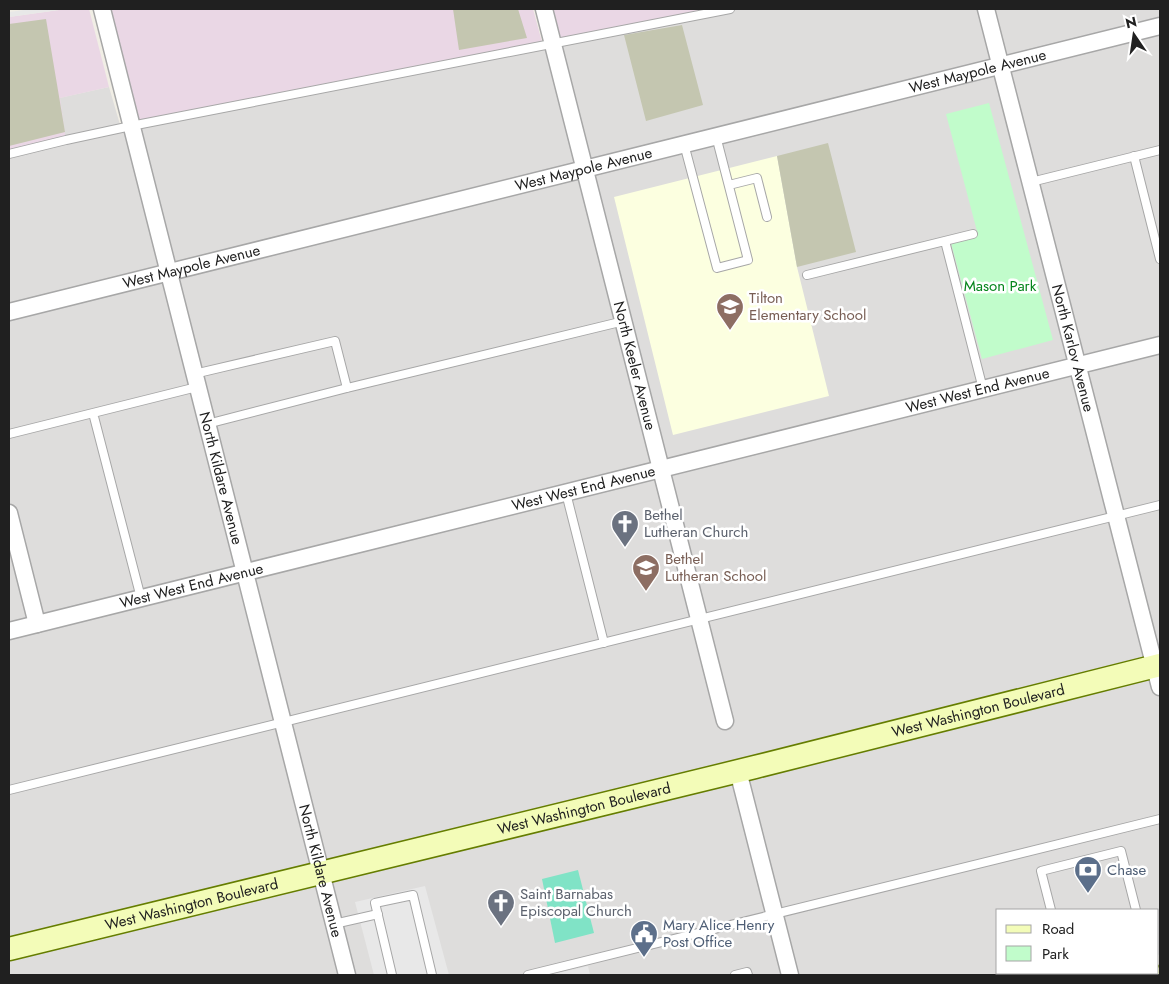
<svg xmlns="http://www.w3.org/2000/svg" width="1169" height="984" font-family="Jost,sans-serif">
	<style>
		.residential { fill: #dedddc }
		.industrial { fill: #ead7e5 }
		.education { fill: #fcffe0 }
		.construction { fill: #c4c6b0 }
		.park { fill: #c1fccb }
		.pitch { fill: #80e3c6 }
		.parking { fill: #e8e8e8 }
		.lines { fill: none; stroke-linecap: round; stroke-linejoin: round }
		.lane-casing { stroke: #a7a7a7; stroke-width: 10 }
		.street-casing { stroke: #a7a7a7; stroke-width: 19 }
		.secondary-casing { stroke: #657d00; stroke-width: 25 }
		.lane { stroke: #fff; stroke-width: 8 }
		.street { stroke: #fff; stroke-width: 16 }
		.secondary { stroke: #f3fcb8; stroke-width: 22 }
		.labels { text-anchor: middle; stroke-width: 5; stroke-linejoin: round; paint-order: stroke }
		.street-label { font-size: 15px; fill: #202020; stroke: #fff }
		.park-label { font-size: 15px; fill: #06851c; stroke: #fff }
		.education-label { font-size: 15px; fill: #785e54; stroke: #fff; text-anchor: start }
		.worship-label { font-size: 15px; fill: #5b616d; stroke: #fff; text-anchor: start }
		.service-label { font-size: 15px; fill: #4e5e75; stroke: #fff; text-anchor: start }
	</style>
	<rect width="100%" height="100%" fill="#f1eee5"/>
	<path class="residential" d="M730,9H1160V954L1158,955V910H998V973H1085L1074,975H9V154L59,98L109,87L121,128Z"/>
	<path class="industrial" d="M66,9H89L109,87L60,98L66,140L9,154V17Z
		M110,9H533L543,46L139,125Z
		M552,9H730L561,43Z"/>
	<path class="education" d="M777,156L797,267L829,396L673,435L614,197Z"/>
	<path class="construction" d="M453,9H518L527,38L459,50Z
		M46,19L65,132L9,146V24Z
		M682,25L703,105L646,121L624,35Z
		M828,143L856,252L797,267L777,156Z"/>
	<path class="park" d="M989,103L1053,340L982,359L951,243L978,235L946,114Z"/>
	<path class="pitch" d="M578,870L594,933L555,943L542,879Z"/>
	<path class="parking" d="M31,9H66L9,17V12Z
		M425,886L449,975H374L355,902Z
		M588,966L590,975H550Z"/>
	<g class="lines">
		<defs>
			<path id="lane" d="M684,144L717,268L748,260L716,136
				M9,154L66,140L131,126L730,9
				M1134,156L1160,259
				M1031,182L1160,150
				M729,185L757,178L767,217
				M945,241L983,389
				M807,275L973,234
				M194,374L335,341L347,388
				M93,413L141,598
				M207,424L347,388L624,321
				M9,434L197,387
				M566,493L604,643
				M9,790L1160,505
				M1051,910L1041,871L1121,851L1136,910
				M334,924L378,914
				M1067,973L1068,975
				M392,975L375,903L413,895L432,975
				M528,975L1160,819
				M735,975L747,972L748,975"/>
			<g id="street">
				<path id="s1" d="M102,9L347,975"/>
				<path id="s2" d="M544,9L725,721"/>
				<path id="s3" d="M986,9L1160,687"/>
				<path id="s4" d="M9,312L1160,26"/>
				<path d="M9,513L37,624"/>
				<path id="s5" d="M9,631L1160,345"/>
				<path d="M738,771L790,975"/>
			</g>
			<g id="secondary">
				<path id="s6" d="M9,949L755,767L1160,665"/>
				<path d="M1139,975L1149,973"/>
			</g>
		</defs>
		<use href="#lane" class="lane-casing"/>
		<use href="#street" class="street-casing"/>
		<use href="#secondary" class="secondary-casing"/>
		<use href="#lane" class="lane"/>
		<use href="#street" class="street"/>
		<use href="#secondary" class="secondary"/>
	</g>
	<defs>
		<symbol id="school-pin" viewBox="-11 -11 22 30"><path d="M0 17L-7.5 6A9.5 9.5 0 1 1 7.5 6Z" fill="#8d6e63" stroke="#fff"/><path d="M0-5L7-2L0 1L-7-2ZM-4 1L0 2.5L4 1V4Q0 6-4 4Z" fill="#fff"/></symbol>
		<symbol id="church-pin" viewBox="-11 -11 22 30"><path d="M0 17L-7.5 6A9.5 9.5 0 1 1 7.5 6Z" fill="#6b7280" stroke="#fff"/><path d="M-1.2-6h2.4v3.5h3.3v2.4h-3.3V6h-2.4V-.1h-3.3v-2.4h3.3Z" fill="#fff"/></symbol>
		<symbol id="bank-pin" viewBox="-11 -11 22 30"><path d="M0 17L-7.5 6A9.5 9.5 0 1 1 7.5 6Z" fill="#5c6f8a" stroke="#fff"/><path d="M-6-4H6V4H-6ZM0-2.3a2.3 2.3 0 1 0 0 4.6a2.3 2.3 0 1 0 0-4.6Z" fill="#fff"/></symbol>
		<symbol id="civic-pin" viewBox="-11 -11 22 30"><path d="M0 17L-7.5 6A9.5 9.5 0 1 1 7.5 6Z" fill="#5c6f8a" stroke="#fff"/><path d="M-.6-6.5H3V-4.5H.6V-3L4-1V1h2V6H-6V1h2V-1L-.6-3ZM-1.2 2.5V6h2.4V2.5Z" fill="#fff"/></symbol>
	</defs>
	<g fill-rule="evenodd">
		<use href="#school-pin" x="714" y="291" width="32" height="43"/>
		<use href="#church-pin" x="609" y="508" width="32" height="43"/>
		<use href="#school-pin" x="630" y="552" width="32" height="43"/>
		<use href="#bank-pin" x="1072" y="854" width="32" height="43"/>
		<use href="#church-pin" x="485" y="887" width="32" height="43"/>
		<use href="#civic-pin" x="628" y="918" width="32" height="43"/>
	</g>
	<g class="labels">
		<g class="street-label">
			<text dy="5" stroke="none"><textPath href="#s4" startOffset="998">West Maypole Avenue</textPath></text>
			<text dy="5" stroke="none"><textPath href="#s4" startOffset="592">West Maypole Avenue</textPath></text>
			<text dy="5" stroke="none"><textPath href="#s4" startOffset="188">West Maypole Avenue</textPath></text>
			<text dy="5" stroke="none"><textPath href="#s3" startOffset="350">North Karlov Avenue</textPath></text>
			<text dy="5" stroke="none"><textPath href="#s2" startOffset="368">North Keeler Avenue</textPath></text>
			<text dy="5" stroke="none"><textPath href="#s5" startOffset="998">West West End Avenue</textPath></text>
			<text dy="5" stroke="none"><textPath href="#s1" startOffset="484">North Kildare Avenue</textPath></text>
			<text dy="5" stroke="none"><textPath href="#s5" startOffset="592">West West End Avenue</textPath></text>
			<text dy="5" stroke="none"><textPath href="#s5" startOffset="188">West West End Avenue</textPath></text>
			<text dy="5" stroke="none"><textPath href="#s6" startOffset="998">West Washington Boulevard</textPath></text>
			<text dy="5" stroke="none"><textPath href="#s6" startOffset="592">West Washington Boulevard</textPath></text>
			<text dy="5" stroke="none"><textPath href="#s1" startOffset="889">North Kildare Avenue</textPath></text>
			<text dy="5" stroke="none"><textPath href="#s6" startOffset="188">West Washington Boulevard</textPath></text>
		</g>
		<g class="park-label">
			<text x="1000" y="291">Mason Park</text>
		</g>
		<g class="education-label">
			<text x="749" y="303">Tilton<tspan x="749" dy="17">Elementary School</tspan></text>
			<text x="665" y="564">Bethel<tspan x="665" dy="17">Lutheran School</tspan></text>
		</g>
		<g class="worship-label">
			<text x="644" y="520">Bethel<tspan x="644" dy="17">Lutheran Church</tspan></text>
			<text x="520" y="899">Saint Barnabas<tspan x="520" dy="17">Episcopal Church</tspan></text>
		</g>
		<g class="service-label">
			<text x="1107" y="875">Chase</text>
			<text x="663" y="930">Mary Alice Henry<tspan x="663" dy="17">Post Office</tspan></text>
		</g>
	</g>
	<rect width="1169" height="984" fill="none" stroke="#202020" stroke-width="20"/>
	<rect x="996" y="909" width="162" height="65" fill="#ffffff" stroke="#a6a6a6"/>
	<rect x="1006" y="925" width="25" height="8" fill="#f3fcb8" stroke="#a6a6a6"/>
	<text x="1042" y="934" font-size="15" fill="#202020">Road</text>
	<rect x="1006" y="946" width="25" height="15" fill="#c1fccb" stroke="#a6a6a6"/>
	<text x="1042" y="959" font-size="15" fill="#202020">Park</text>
	<g transform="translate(1134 35) rotate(347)" stroke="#ffffff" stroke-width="4" paint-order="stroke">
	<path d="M0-4L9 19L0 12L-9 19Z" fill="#202020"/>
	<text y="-8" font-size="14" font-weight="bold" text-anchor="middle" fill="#202020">N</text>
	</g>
</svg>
